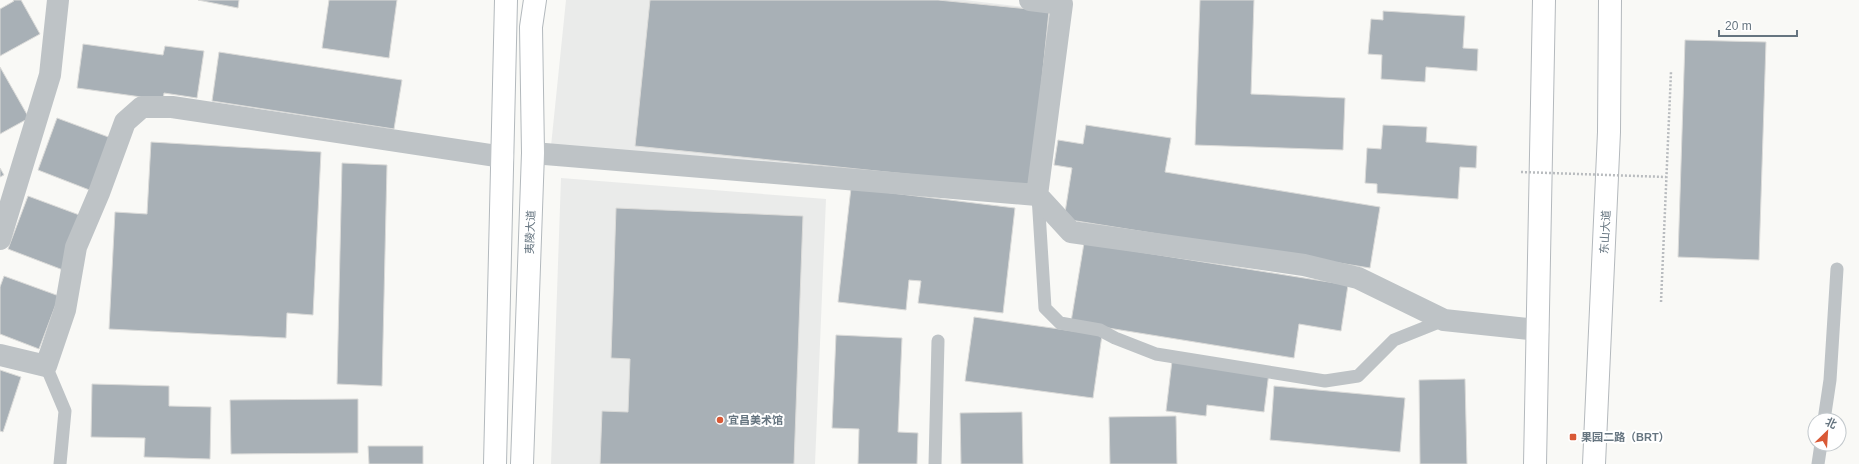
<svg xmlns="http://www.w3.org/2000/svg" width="1859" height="464" font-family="Arial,'Noto Sans SC',sans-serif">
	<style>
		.built { fill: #eaebea }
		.building { fill: #a8b0b6; stroke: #dbdbd9 }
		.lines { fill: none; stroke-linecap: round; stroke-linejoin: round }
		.secondary-casing { stroke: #b3b9bd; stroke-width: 24 }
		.primary-casing { stroke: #b4b9bd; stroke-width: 24 }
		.path { stroke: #b9bcbf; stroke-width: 2.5; stroke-dasharray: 2 2; stroke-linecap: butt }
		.lane { stroke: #bec3c6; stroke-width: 13 }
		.street { stroke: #bec3c6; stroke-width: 22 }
		.secondary { stroke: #fff; stroke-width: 22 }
		.primary { stroke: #fff; stroke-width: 22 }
		.path-bridge { stroke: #b9bcbf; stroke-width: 2.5; stroke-dasharray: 2 2; stroke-linecap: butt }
		.poi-dot { fill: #d95936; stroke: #fff; stroke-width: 1.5 }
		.labels { text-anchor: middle; stroke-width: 4; stroke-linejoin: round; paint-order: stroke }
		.street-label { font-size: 11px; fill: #667580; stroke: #fff }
		.poi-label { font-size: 11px; font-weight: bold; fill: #667580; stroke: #fff; text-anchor: start }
	</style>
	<rect width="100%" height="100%" fill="#f9f9f6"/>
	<path class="built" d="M566,0H964L1052,10L1033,190L551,146Z
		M561,178L826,199L815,464H551Z"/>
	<path class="building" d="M13,0H21L40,34L0,56V9L14,1Z
		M198,0H239L238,8Z
		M329,0H397L389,58L322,48Z
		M650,0H938L1049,11L1031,187L635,146Z
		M1200,0H1254L1251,94L1345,98L1343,150L1195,145Z
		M1383,11L1465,16L1463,48L1478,49L1477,71L1426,67L1425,82L1381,79L1382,55L1368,54L1371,19L1383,20Z
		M1685,40L1766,42L1759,260L1678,257Z
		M83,44L163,55L165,46L204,51L197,98L164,93L163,100L77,88Z
		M219,52L402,80L394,129L212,101Z
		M0,67L29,118L0,134Z
		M57,118L111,138L92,191L38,170Z
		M1086,125L1171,138L1165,172L1380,207L1370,268L1064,219L1072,168L1054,165L1058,140L1083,144Z
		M1383,125L1427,127L1426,142L1477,146L1476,168L1460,167L1458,199L1377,193V184L1365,183L1367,148L1381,149Z
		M151,142L321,152L313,315L287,313L286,338L109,329L115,212L147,214Z
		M342,163L387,165L382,386L337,384Z
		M0,168L4,175L0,177Z
		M851,188L1015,208L1003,313L918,303L921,281L909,280L906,310L838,302Z
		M28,196L82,216L63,270L8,249Z
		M616,208L803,216L794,464H600L602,411L628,412L630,359L611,358Z
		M1084,243L1348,285L1341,331L1299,324L1294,358L1071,322Z
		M4,276L59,296L39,349L0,334V287Z
		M974,317L1102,335L1093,398L965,381Z
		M836,335L902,338L898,432L918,433L917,464H858L859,429L832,428Z
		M1172,361L1269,372L1264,412L1207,405L1206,416L1166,411Z
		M0,370L21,377L3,432L0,431Z
		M1465,379L1467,464H1420L1419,380Z
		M92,384L169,386V406L211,407L210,459L144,457L145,438L91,437Z
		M1274,386L1405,398L1400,452L1270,440Z
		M358,399V453L231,454L230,400Z
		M1022,412L1023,464H961L960,413Z
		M1176,416L1177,464H1110L1109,417Z
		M368,446H423V464H369Z"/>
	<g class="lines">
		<defs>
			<path id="secondary" d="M495,464L506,0
				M522,464L533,153L531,27L535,0"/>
			<path id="primary" d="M1535,464L1544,0
				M1594,464L1609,132L1610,0"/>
		</defs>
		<use href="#secondary" class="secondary-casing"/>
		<use href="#primary" class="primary-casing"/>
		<path class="path" d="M1661,302L1671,72"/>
		<path class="lane" d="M1038,196L1045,308L1060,323L1100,330L1115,338L1156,354L1325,381L1358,376L1394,340L1444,320
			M46,366L65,411L60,464
			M1824,420L1830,380L1837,269
			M935,464L938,341
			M1818,464L1821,444"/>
		<path class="street" d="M1030,0L1062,4L1037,195L1071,232L1304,265L1358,278L1444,320L1538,330
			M533,153L1037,195
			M0,239L50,75L58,0
			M0,355L46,366L65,310L76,247L99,193L125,122L142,107H172L503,157"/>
		<use href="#secondary" class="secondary"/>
		<use href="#primary" class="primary"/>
		<path class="path-bridge" d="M1521,172L1666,177"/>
	</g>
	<g class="poi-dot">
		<circle cx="720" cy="420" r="4"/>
		<rect x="1569" y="433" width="8" height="8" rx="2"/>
	</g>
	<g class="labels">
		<g class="street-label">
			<text transform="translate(530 232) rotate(-88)" y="4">夷陵大道</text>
			<text transform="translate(1605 232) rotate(-87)" y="4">东山大道</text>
		</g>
		<g class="poi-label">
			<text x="728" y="424">宜昌美术馆</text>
			<text x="1581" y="441">果园二路（BRT）</text>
		</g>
	</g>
	<g transform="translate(1827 432) rotate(25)"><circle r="19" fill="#ffffff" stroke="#c2c8cc"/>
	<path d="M0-3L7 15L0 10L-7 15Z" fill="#d95936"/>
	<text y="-6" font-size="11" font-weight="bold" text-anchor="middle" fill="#667580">北</text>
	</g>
	<path d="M1719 30v6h78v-6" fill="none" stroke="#667580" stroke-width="2"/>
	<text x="1725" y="30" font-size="12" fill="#667580" stroke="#ffffff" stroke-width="3" paint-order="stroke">20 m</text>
</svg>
